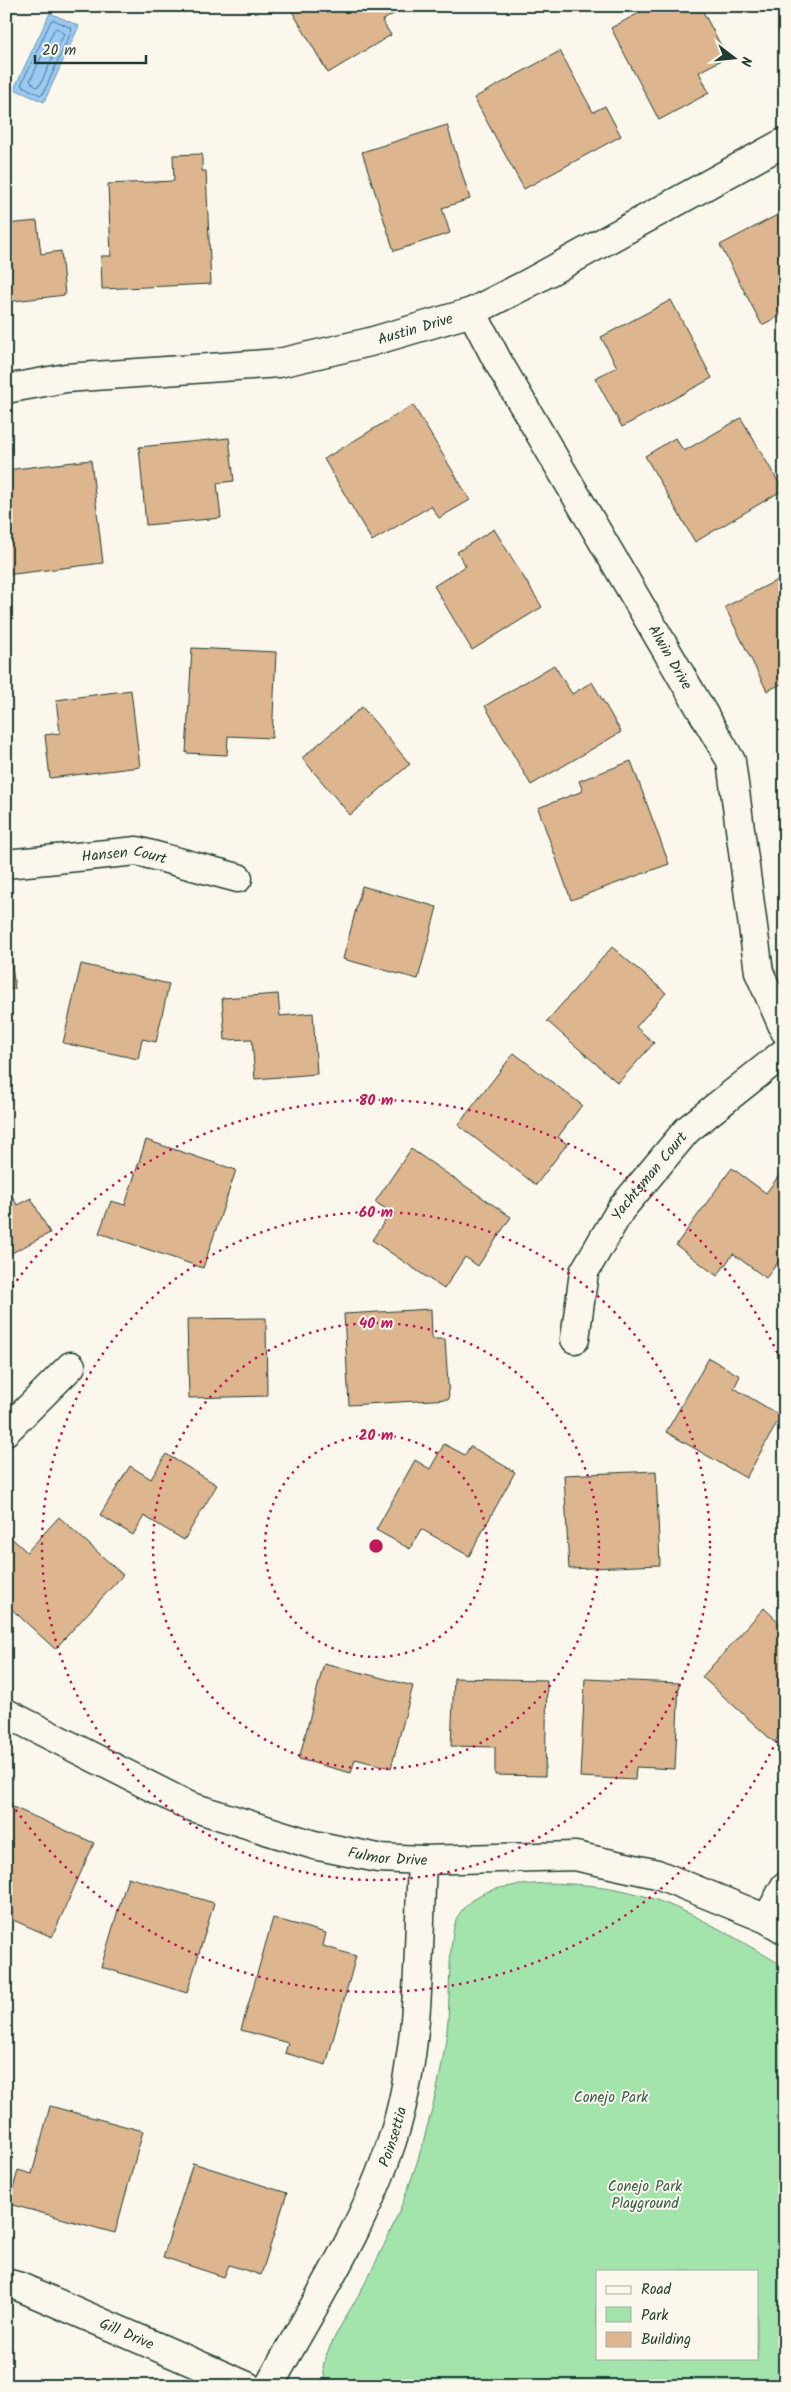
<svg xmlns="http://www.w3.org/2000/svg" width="791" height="2392" font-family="Kalam,sans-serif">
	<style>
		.green { fill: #a3e4ad; stroke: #619070; fill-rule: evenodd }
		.water { fill: #99caf5; stroke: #6892a8 }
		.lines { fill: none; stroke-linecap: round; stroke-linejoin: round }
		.shore { stroke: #507581; stroke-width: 1 }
		.building { fill: #ddb58e; stroke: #1f3d34 }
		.minor-casing { stroke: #1f3d34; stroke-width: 31 }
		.minor { stroke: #fbf7ec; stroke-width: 28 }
		.ring { fill: none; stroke: #c2185b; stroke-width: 2.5; stroke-dasharray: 2.5 5 }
		.labels { text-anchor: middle; stroke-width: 4; stroke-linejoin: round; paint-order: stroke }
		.street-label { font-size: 15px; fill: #1f3d34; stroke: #fbf7ec }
		.park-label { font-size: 15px; fill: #395e4c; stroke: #fbf7ec }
		.centre { fill: #c2185b; stroke: #fbf7ec; stroke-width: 2.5 }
		.ring-label { font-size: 15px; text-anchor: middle; font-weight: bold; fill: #c2185b; stroke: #fbf7ec; stroke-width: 4; stroke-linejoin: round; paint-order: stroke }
	</style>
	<rect width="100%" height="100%" fill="#fbf7ec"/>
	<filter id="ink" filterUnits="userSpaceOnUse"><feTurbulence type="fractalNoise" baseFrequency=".02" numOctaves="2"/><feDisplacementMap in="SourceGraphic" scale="10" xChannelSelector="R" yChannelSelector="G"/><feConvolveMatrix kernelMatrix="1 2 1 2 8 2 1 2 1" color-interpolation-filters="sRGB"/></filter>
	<g filter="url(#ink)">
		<path class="green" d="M546,1883C574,1884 602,1885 630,1892C686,1906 735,1938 785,1967V2386H326L323,2368L325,2358C335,2333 351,2309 364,2285C392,2233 415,2178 429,2120C438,2088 445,2054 448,2020C450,1996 448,1933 458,1916C477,1884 514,1886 546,1883ZM597,2271H757V2358H597Z"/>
		<path class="water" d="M50,13L79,26L44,102L14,89Z"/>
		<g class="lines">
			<path class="shore" d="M54,20L71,28L72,30L43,94L40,95L21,85L51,21Z
				M57,28L64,34L40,85L36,87L30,81L54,30Z"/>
		</g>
		<path class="building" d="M289,6H395L398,11L382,21L391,35L328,73Z
			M652,6H700L727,57L699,72L709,93L659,120L611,28Z
			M560,51L593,112L605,106L621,136L524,189L474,98Z
			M447,125L470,199L442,208L450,233L394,251L362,152Z
			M202,154V171H206L211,284L102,289L101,256H111L108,184L174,181L173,155Z
			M785,211V313L762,325L720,245Z
			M37,221L41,254L61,251L65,295L6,302V224Z
			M671,300L712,378L622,427L595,378L617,367L601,337Z
			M413,405L470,500L439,518L431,506L372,541L324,459Z
			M741,418L783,490L695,542L645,456L675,438L684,451Z
			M229,438L234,481L217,483L221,518L146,525L139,447Z
			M91,460L103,563L6,575V470Z
			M494,529L542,607L472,650L434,586L466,566L457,552Z
			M785,576V682L767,691L725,607Z
			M192,648L276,652L272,738L228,736L227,755L186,753Z
			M554,665L572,694L592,682L621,732L531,785L485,706Z
			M131,690L140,767L50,778L45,735L60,733L56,700Z
			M362,707L410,764L350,815L302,758Z
			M631,761L669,864L571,900L538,808L583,791L579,781Z
			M362,886L437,907L418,979L343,959Z
			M612,947L666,993L636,1027L654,1043L618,1083L547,1021Z
			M10,951L15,989L6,990V952Z
			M81,964L169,984L156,1042L142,1039L138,1059L63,1043Z
			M278,994L280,1016L313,1013L317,1074L255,1079L252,1039L225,1040L222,998Z
			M6,1012L12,1054L6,1055Z
			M514,1053L582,1105L558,1137L567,1144L536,1185L458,1125Z
			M146,1140L236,1170L203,1268L99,1233L111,1201L125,1205Z
			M411,1149L511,1217L478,1266L465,1257L444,1289L372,1240L391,1212L375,1202Z
			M732,1168L766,1193L783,1170L785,1171V1253L766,1278L733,1254L717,1276L676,1245Z
			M6,1184L17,1205L31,1198L50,1233L6,1256Z
			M431,1309L432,1339H445L449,1399L349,1405L344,1314Z
			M266,1318L267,1396L189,1398L187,1319Z
			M709,1358L740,1376L734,1388L781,1416L746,1478L666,1432Z
			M444,1444L465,1455L470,1446L515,1472L469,1556L421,1529L410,1549L376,1530L415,1460L430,1469Z
			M166,1454L217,1485L184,1540L144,1516L133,1535L100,1515L130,1466L151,1479Z
			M656,1471L660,1565L569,1569L564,1475Z
			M59,1517L123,1575L55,1649L6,1604V1537L8,1535L27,1552Z
			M764,1608L785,1628V1731L774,1742L702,1677Z
			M324,1663L413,1686L391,1768L355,1759L351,1773L299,1759Z
			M454,1678L547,1680L545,1776L495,1775V1747L451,1746Z
			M585,1679L679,1683L675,1769L636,1767L635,1780L580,1777Z
			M6,1804L94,1843L52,1937L6,1917Z
			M128,1877L214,1903L187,1993L101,1967Z
			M273,1918L326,1933L323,1946L356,1956L326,2065L285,2053L288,2043L241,2030Z
			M50,2106L143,2131L115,2233L9,2204L18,2170L32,2174Z
			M193,2163L287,2193L261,2275L229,2265L224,2277L163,2257Z"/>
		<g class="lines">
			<defs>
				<g id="minor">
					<path id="s1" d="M472,312L497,360L731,761L759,972L785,1031"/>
					<path id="s2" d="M6,389L66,378L279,363L370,342L472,312L527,284L785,142"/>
					<path id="s3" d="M6,864L137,851L238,878"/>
					<path id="s4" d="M575,1339L584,1272L621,1209L687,1130L785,1052"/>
					<path d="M6,1431L71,1366"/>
					<path id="s5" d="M6,1713L189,1806L314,1845L378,1858L422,1860L575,1856L657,1874L767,1919L785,1930"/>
					<path d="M767,1919L785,1886"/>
					<path id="s6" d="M6,2283L20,2287L247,2386"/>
					<path id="s7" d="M269,2386C315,2302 369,2220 396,2128C421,2042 418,1949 422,1860"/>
				</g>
			</defs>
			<use href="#minor" class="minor-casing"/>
			<use href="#minor" class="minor"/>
		</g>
	</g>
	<g class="ring">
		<circle cx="376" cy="1546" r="111"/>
		<circle cx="376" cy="1546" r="223"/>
		<circle cx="376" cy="1546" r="334"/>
		<path d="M783 1727A446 446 0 0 1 8 1799M8 1293A446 446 0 0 1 783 1365"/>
	</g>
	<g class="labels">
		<g class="street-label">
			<text dy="5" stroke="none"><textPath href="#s2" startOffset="415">Austin Drive</textPath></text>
			<text dy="5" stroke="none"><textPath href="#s1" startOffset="398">Alwin Drive</textPath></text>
			<text dy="5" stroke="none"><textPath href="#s3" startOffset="119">Hansen Court</textPath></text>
			<text dy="5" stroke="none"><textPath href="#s4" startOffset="184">Yachtsman Court</textPath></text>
			<text dy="5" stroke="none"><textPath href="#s5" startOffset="411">Fulmor Drive</textPath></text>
			<text dy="5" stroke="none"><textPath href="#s7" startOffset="279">Poinsettia</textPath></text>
			<text dy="5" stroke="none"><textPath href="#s6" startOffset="131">Gill Drive</textPath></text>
		</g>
		<g class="park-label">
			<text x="611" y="2102">Conejo Park</text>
			<text x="645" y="2191">Conejo Park<tspan x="645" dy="17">Playground</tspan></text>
		</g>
	</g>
	<circle cx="376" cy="1546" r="8" class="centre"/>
	<g class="ring-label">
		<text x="376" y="1105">80 m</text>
		<text x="376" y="1217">60 m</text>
		<text x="376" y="1328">40 m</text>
		<text x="376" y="1440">20 m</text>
	</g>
	<rect width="791" height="2392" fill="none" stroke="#fbf7ec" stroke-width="25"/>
	<rect x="12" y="12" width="766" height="2367" fill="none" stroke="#1f3d34" stroke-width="2" filter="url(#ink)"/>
	<rect x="596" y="2270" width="162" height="90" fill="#fbf7ec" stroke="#a3ada2"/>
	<rect x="606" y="2286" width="25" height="8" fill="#fbf7ec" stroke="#a3ada2"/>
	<text x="641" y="2294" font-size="15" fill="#1f3d34">Road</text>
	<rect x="606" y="2307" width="25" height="15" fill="#a3e4ad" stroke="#a3ada2"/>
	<text x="641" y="2320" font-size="15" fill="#1f3d34">Park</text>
	<rect x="606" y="2332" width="25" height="15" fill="#ddb58e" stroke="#a3ada2"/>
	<text x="641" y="2344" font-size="15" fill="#1f3d34">Building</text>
	<g transform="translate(734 58) rotate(106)" stroke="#fbf7ec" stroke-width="4" paint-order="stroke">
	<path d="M0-4L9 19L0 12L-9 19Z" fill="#1f3d34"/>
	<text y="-8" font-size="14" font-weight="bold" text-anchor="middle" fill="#1f3d34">N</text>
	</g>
	<path d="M35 55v8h111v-8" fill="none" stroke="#1f3d34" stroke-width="2.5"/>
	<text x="42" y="55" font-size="15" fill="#1f3d34" stroke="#fbf7ec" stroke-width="4" paint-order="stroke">20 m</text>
</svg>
